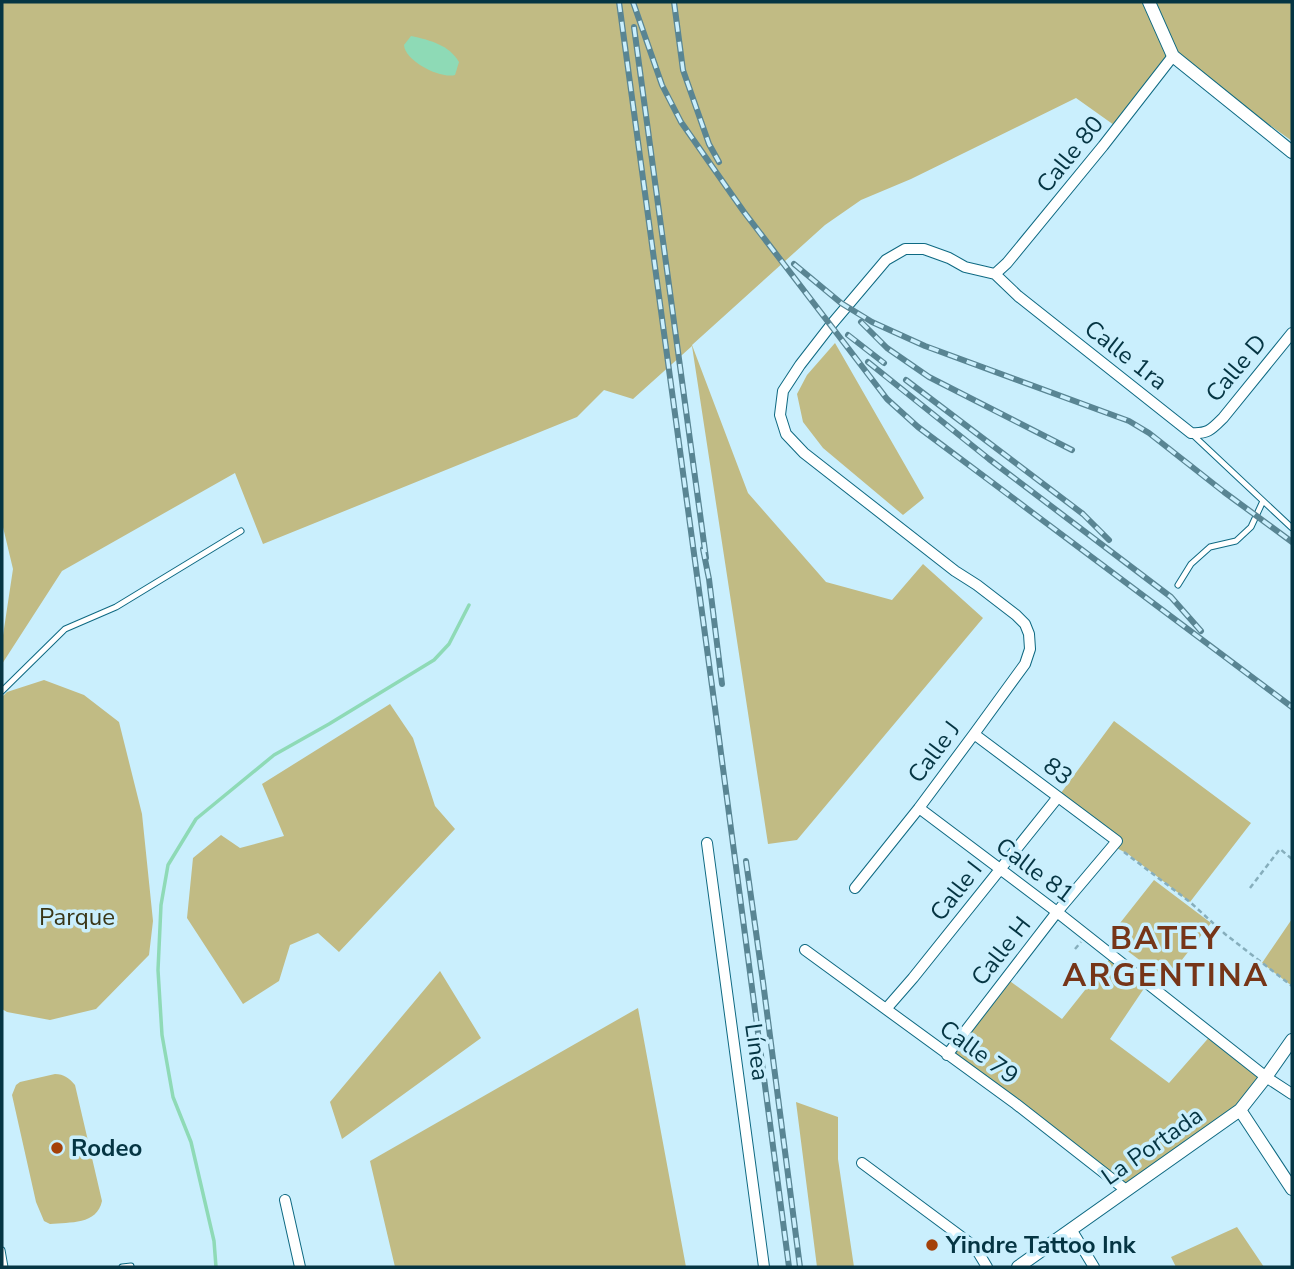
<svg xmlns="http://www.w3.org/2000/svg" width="1294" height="1269" font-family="'Nunito Sans',sans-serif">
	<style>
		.green { fill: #c1bb84 }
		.water { fill: #8edab6 }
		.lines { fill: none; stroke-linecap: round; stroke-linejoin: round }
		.stream { stroke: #8edab6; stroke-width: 3.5 }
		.service-casing { stroke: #0e6982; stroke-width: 7 }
		.minor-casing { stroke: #0e6982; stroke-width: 12 }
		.tertiary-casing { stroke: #0e6982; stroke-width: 14 }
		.path { stroke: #86aebc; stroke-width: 2.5; stroke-dasharray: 5 3.5; stroke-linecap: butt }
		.service { stroke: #fff; stroke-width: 5 }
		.minor { stroke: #fff; stroke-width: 10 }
		.tertiary { stroke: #fff; stroke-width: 12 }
		.rail-casing { stroke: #598593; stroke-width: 6 }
		.rail { stroke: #caeffd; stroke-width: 3.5; stroke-dasharray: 10; stroke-linecap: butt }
		.poi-dot { fill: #a44109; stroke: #caeffd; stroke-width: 2.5 }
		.labels { text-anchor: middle; stroke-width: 7; stroke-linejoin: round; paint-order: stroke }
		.street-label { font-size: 24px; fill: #053543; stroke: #caeffd }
		.park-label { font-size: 24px; fill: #393617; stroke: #caeffd }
		.poi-label { font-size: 24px; font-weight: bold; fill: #053543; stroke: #caeffd; text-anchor: start }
		.district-label { font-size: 32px; font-weight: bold; letter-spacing: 2px; fill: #763518; stroke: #caeffd }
	</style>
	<rect width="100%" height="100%" fill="#caeffd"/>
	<path class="green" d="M2,2H1292V141L1173,56L1114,125L1076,98L911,179L861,200L825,225L692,345L748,493L826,582L892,600L923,564L983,618L797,840L768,844L692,346L633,399L604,390L577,417L263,544L235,473L62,571L2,664V642L13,569L2,523Z
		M835,343L924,498L903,515L823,448L803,422L797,394L807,375Z
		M44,680L84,695L119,722L142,814L153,921L149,955L96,1009L50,1020L7,1012L2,1009V697L7,692Z
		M390,704L413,738L435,806L455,829L339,952L318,933L290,945L279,981L243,1004L187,918L193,858L221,835L240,848L284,836L262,784Z
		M1114,721L1251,823L1190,902L1128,854L1111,845L1116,841L1058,797Z
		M1154,880L1211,923L1166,980L1109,937Z
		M1292,919V986L1262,963Z
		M1112,956L1147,984L1110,1039L1169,1083L1212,1034L1266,1077L1240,1110L1126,1190L947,1055L1007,979L1062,1019Z
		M440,971L481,1038L342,1139L330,1102Z
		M638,1008L686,1267H395L370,1161Z
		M55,1074C64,1074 69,1078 75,1085L102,1201C97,1225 70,1222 50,1224L44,1221L36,1202L12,1095L16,1085L20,1082Z
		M796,1102L838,1117V1159L854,1267H817Z
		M1237,1227L1264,1267H1176L1171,1257Z"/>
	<path class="water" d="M411,36C430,40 449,45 459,62L455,75C440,79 405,61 404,45Z"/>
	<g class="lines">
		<path class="stream" d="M216,1267L214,1241L191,1142L173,1097L162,1035L158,970L161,905L168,865L196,819L274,755L329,724L434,660L449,644L469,605"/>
		<defs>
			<path id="service" d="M1193,435L1292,528
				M1178,585L1191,564L1210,547L1236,541L1251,527L1263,501
				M2,691L65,629L116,607L241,531
				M2,1250L5,1267
				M122,1267L131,1266"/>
			<path id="minor" d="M995,274L1007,263L1103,146L1173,56
				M919,808L1057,912L1266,1077L1292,1094
				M707,843L764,1267
				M855,888L919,808L974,734L1025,664L1030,649L1029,634L1025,624L1016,615L977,585L955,571L804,453L786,434L780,415L783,391L800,365L831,325L886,260L905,249H924L949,258L965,267L995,274L1018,296L1191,433C1208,434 1211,430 1223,418L1292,333
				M805,950L1016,1104L1126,1190
				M886,1009L913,978L1058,797
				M947,1055L1057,912L1117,841L974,734
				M862,1163L975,1247L987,1267
				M285,1200L300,1267
				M1071,1229L1094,1267"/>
			<path id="tertiary" d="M1149,2L1173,56L1292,152
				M1240,1110L1292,1189
				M1018,1267L1240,1110L1266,1077L1292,1040"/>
		</defs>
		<use href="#service" class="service-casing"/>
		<use href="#minor" class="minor-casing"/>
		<use href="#tertiary" class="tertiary-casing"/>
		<path class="path" d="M1124,852L1190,902L1225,934L1292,986
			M1250,888L1280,849L1292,859
			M1075,949L1081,942"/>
		<use href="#service" class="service"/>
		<use href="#minor" class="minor"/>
		<use href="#tertiary" class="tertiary"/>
		<defs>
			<path id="rail" d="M619,2L715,708L789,1267
				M633,2L662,85L681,122L744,212L887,399L918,427L1292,707
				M674,2L683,70L709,144L719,162
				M634,27L706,558
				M794,264L841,303L872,322L925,346L1129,421L1149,433L1224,492L1292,542
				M861,322L887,348L929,377L1072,450
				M848,335L884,363
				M868,362L989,459L1171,597L1201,631
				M906,380L1083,514L1109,540
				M703,549L709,579L722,684
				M746,861L763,982L800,1267"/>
		</defs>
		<use href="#rail" class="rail-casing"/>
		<use href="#rail" class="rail"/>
	</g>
	<g class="poi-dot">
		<circle cx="57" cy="1148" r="7"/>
		<circle cx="932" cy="1245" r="7"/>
	</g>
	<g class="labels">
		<g class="street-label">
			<text transform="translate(1070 154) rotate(-51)" y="8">Calle 80</text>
			<text transform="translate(1126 355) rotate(38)" y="8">Calle 1ra</text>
			<text transform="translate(1236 368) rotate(-50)" y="8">Calle D</text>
			<text transform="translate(934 752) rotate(-53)" y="8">Calle J</text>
			<text transform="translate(1058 771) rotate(37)" y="8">83</text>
			<text transform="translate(1035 870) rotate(37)" y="8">Calle 81</text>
			<text transform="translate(956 891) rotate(-52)" y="8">Calle I</text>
			<text transform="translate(1001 951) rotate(-52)" y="8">Calle H</text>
			<text transform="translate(757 1052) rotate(82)" y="8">Línea</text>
			<text transform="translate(979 1052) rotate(36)" y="8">Calle 79</text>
			<text transform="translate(1152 1146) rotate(-35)" y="8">La Portada</text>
		</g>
		<g class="park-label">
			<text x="77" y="925">Parque</text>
		</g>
		<g class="poi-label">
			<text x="71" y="1156">Rodeo</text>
			<text x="946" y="1253">Yindre Tattoo Ink</text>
		</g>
		<g class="district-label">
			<text x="1166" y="949">BATEY<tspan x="1166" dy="37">ARGENTINA</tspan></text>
		</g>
	</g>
	<rect width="1294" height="1269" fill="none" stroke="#053543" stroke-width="7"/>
</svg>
